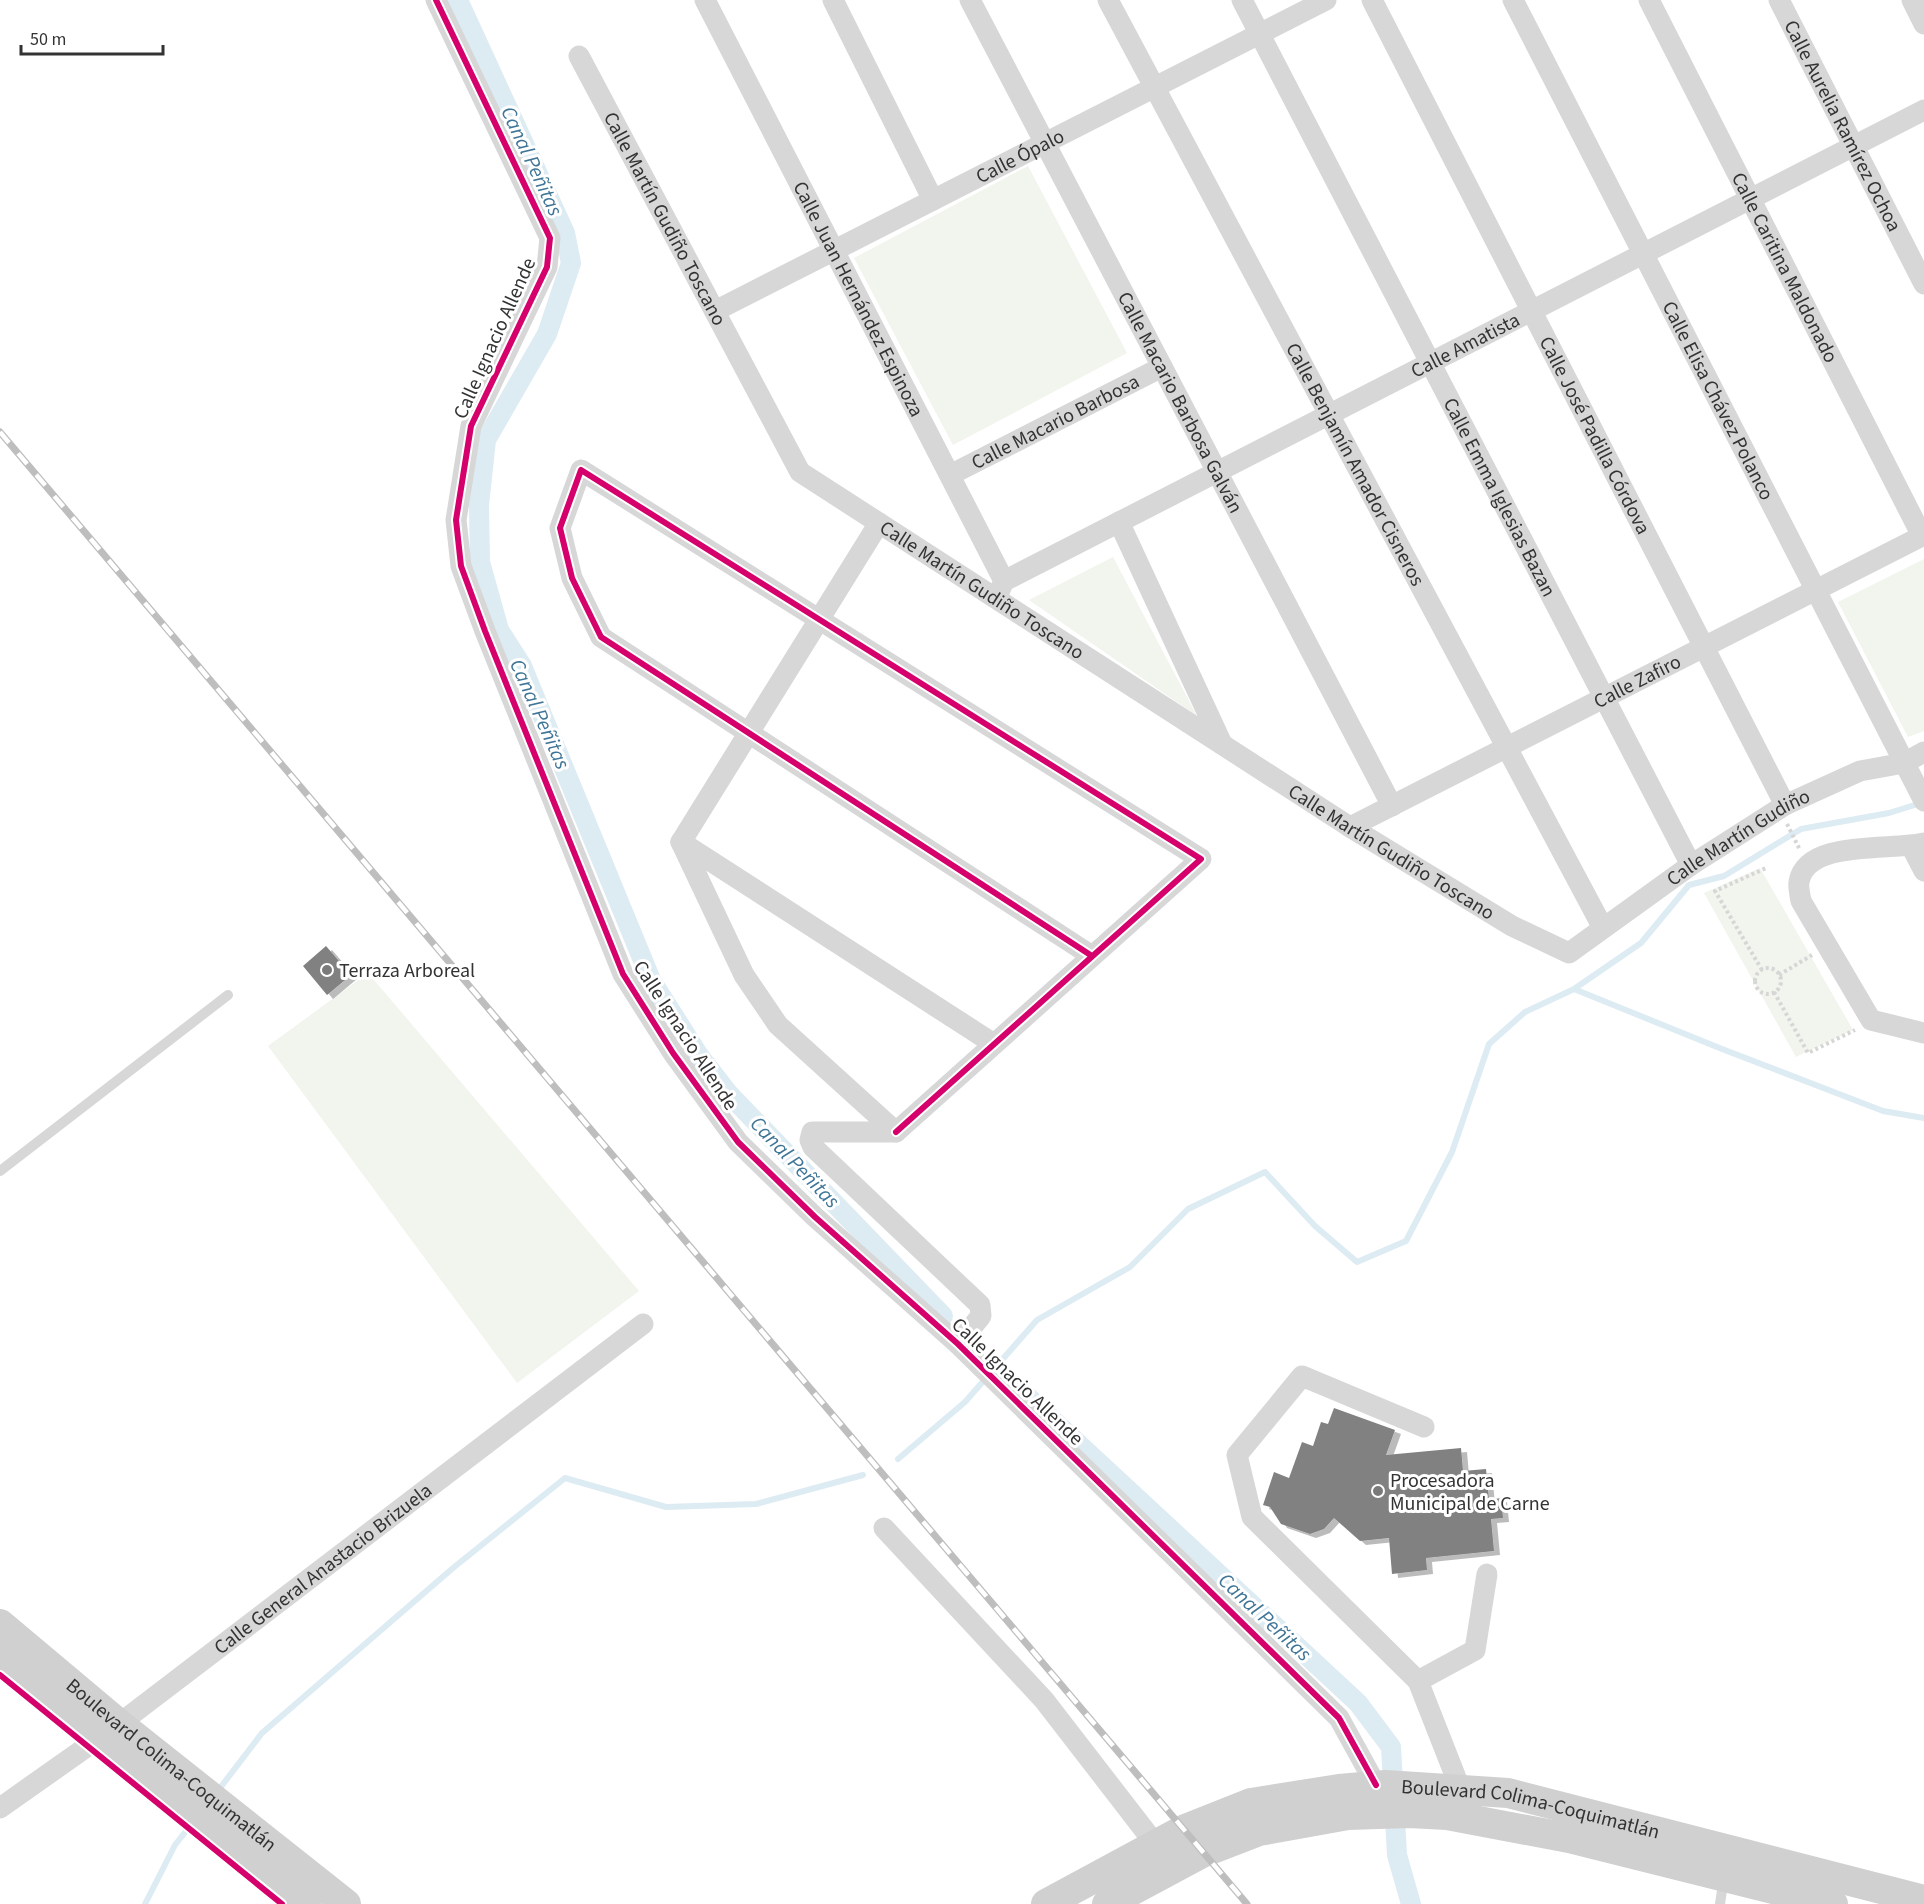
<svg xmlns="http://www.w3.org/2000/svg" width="1924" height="1904" font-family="'Source Sans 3',sans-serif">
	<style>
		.green { fill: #f1f5ed }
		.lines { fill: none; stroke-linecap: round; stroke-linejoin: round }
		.stream { stroke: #ddebf3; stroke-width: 6 }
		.canal { stroke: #ddebf3; stroke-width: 20 }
		.building { fill: #818181; filter: url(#shadow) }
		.path { stroke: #d6d6d6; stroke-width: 4; stroke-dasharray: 3 3; stroke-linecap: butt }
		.service { stroke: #d7d7d7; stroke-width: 10 }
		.minor { stroke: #d7d7d7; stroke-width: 21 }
		.secondary { stroke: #d0d0d0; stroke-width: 30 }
		.rail-casing { stroke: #bebebe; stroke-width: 7 }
		.rail { stroke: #fff; stroke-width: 4.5; stroke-dasharray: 14; stroke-linecap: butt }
		.cycleway-casing { stroke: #fff; stroke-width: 10 }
		.cycleway { stroke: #d6006c; stroke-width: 6 }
		.poi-dot { fill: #7a7a7a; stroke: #fff; stroke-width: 2 }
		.labels { text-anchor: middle; stroke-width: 6; stroke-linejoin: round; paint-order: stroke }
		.street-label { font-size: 20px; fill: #333; stroke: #fff }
		.poi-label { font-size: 20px; fill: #333; stroke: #fff; text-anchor: start }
		.water-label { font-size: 21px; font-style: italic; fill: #3f7597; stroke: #fff }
	</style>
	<defs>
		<filter id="shadow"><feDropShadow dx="6" dy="4" stdDeviation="0" flood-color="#0004"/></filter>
	</defs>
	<rect width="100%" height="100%" fill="#fff"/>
	<path class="green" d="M1028,166L1127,353L953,445L854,258Z
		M1113,557L1197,716L1029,600Z
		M1924,559V731L1908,737L1838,602Z
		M1760,868L1853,1030L1796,1057L1704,893Z
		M368,973L639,1291L517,1383L268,1046Z"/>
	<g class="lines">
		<path class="stream" d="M1574,989L1722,1049L1883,1111L1924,1118
			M898,1459L965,1402L1037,1320L1130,1267L1188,1209L1265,1172L1315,1226L1357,1262L1406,1241L1452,1152L1489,1044L1525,1012L1574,989L1641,943L1689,885L1724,876L1801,829L1889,813L1921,803
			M217,1792L262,1733L453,1568L565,1478L666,1507L756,1504L863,1475
			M145,1904L175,1845L190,1826"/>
		<path class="canal" d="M458,0L565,233L571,263L547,334L486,440L479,505L480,562L499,630L522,666L651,980L700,1057L728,1093L943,1316
			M1015,1385L1358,1703L1391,1747L1397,1855L1411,1904"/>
	</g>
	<path class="building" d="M326,946L351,975L327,995L303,966Z
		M1334,1408L1395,1430L1386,1455L1461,1448L1463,1471L1486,1469L1489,1500L1501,1498L1503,1518L1491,1519L1494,1551L1426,1558L1427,1570L1392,1574L1389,1538L1360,1541L1334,1518L1324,1529L1310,1534L1281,1524L1270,1507L1263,1505L1274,1472L1289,1478L1302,1442L1313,1446L1321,1422L1328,1424Z"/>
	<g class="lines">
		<path class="path" d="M1787,824L1800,850
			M1755 981a13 13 0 1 1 26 0a13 13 0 1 1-26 0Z
			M1762,970L1715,891L1766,868
			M1779,975L1812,955
			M1774,992L1808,1053L1855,1030"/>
		<path class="service" d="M0,1171L228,995
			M1720,1904L1724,1877"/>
		<g class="minor">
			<path d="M436,0L550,238L547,267L471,426L456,520L461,566L485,631L623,974L673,1053L738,1142L815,1217L958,1344L1339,1718L1376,1785"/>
			<path id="s1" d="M705,0L1004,581L999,592"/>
			<path d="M833,0L933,200"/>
			<path id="s2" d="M970,0L1392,806"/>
			<path id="s3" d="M1108,0L1603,928"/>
			<path id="s4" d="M1242,0L1691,865"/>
			<path id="s5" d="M1372,0L1785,805"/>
			<path id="s6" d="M1513,0L1924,801"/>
			<path id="s7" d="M1649,0L1922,536"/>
			<path id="s8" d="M1779,0L1924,284"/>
			<path d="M1912,0L1924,24"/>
			<path id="s9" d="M579,56L800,472L1350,827L1512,926L1569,953L1691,865L1785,805L1860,771L1904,763L1924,752"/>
			<path id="s10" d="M715,311L1326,0"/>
			<path id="s11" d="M950,475L1162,367"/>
			<path d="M1119,522L1222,744"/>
			<path id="s12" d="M1004,581L1924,110"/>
			<path id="s13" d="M1350,827L1924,535"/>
			<path d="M681,842L744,975L778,1025L896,1132H812L810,1140L813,1147L980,1305L981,1316L958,1344"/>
			<path d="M681,842L879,523"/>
			<path d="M681,842L994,1044"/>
			<path d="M1924,843C1891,851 1806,839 1799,882C1798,887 1800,895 1801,901L1871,1020L1924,1033"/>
			<path d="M1911,846L1924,871"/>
			<path d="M896,1132L1201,859L581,470L560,528L572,578L601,637L1092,956"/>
			<path d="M1424,1427L1302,1376L1237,1455L1252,1517L1418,1681L1460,1788L1462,1803"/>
			<path d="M884,1528L1044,1700L1156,1845"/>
			<path d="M1418,1681L1475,1650L1487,1574"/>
			<path id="s14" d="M0,1808L119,1724L643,1324"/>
		</g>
		<g class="secondary">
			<path id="s15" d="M0,1624L119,1724L346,1904"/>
			<path d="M0,1657L205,1827L306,1904"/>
			<path id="s16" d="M1046,1904L1183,1830L1251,1803L1339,1789L1386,1785L1508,1793L1924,1900"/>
			<path d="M1107,1904L1202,1853L1259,1831L1348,1815L1409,1813L1447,1815L1569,1838L1833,1904"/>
		</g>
		<defs>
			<path id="rail" d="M0,432L1247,1904"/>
		</defs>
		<use href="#rail" class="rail-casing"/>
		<use href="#rail" class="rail"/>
		<defs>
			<path id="cycleway" d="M436,0L550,238L547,267L471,426L456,520L461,566L485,631L623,974L673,1053L738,1142L815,1217L958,1344L1339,1718L1376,1785
				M896,1132L1201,859L581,470L560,528L572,578L601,637L1092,956
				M0,1675L282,1904"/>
		</defs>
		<use href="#cycleway" class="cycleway-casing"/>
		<use href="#cycleway" class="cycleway"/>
	</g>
	<g class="poi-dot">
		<circle cx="327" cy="970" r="6"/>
		<circle cx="1378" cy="1491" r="6"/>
	</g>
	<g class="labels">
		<g class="street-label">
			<text dy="7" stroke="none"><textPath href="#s8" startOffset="141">Calle Aurelia Ramírez Ochoa</textPath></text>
			<text dy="7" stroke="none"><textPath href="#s10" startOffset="342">Calle Ópalo</textPath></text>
			<text dy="7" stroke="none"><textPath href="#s9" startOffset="184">Calle Martín Gudiño Toscano</textPath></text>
			<text dy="7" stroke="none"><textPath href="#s7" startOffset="300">Calle Caritina Maldonado</textPath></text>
			<text dy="7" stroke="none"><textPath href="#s1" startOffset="336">Calle Juan Hernández Espinoza</textPath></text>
			<text transform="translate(494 338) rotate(-66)" y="7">Calle Ignacio Allende</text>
			<text dy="7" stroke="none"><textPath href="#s12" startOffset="518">Calle Amatista</textPath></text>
			<text dy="7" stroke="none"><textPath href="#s6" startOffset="450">Calle Elisa Chávez Polanco</textPath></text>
			<text dy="7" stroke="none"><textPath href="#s2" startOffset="454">Calle Macario Barbosa Galván</textPath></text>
			<text dy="7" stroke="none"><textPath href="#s11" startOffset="118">Calle Macario Barbosa</textPath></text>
			<text dy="7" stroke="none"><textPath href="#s5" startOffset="489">Calle José Padilla Córdova</textPath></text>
			<text dy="7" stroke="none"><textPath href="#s3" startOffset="526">Calle Benjamín Amador Cisneros</textPath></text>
			<text dy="7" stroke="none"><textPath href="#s4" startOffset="560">Calle Emma Iglesias Bazan</textPath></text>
			<text dy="7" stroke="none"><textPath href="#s9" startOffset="688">Calle Martín Gudiño Toscano</textPath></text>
			<text dy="7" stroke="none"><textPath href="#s13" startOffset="322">Calle Zafiro</textPath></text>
			<text dy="7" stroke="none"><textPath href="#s9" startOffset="1584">Calle Martín Gudiño</textPath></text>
			<text dy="7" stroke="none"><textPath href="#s9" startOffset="1174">Calle Martín Gudiño Toscano</textPath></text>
			<text transform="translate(686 1035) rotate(57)" y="7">Calle Ignacio Allende</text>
			<text transform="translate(1018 1381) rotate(44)" y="7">Calle Ignacio Allende</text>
			<text dy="7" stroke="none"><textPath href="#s14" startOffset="402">Calle General Anastacio Brizuela</textPath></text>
			<text dy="7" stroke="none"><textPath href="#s15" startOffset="222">Boulevard Colima-Coquimatlán</textPath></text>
			<text dy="7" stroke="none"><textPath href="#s16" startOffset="512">Boulevard Colima-Coquimatlán</textPath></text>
		</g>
		<g class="poi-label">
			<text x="339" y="977">Terraza Arboreal</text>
			<text x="1390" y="1487">Procesadora<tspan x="1390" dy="23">Municipal de Carne</tspan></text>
		</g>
		<g class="water-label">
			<text transform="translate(532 161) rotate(65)" y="7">Canal Peñitas</text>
			<text transform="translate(540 714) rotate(66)" y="7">Canal Peñitas</text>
			<text transform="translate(795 1162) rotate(46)" y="7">Canal Peñitas</text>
			<text transform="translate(1265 1617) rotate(43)" y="7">Canal Peñitas</text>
		</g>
	</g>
	<path d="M21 45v9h142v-9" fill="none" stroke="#333333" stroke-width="3"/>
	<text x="30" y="45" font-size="18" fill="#333333" stroke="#ffffff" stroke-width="4.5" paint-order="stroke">50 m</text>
</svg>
